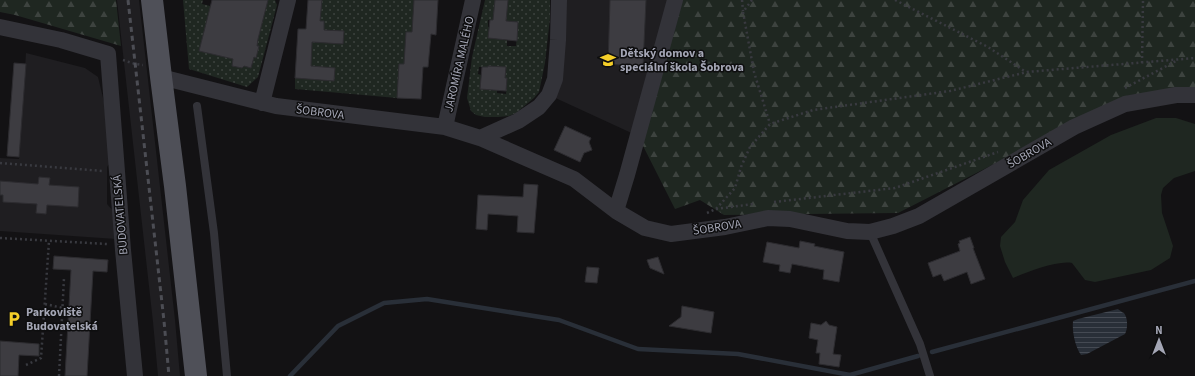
<svg xmlns="http://www.w3.org/2000/svg" width="1195" height="376" font-family="'Source Sans 3',sans-serif">
	<style>
		.built { fill: #1f1e21 }
		.grass { fill: #1f2721 }
		.forest { fill: url(#forest-firs) }
		.garden { fill: url(#garden-dots); fill-rule: evenodd }
		.water { fill: url(#water-rules) }
		.lines { fill: none; stroke-linecap: round; stroke-linejoin: round }
		.stream { stroke: #292f38; stroke-width: 4.5 }
		.building { fill: #3d3c41; stroke: #2d2c30 }
		.path { stroke: #393a40; stroke-width: 2.5; stroke-dasharray: 2 3; stroke-linecap: butt }
		.lane { stroke: #333339; stroke-width: 8 }
		.street { stroke: #333339; stroke-width: 16 }
		.primary { stroke: #4f5058; stroke-width: 22 }
		.rail { stroke: #4c4d54; stroke-width: 3; stroke-dasharray: 5 4; stroke-linecap: butt }
		.labels { text-anchor: middle; stroke-width: 3; stroke-linejoin: round; paint-order: stroke }
		.poi-label { font-size: 12px; font-weight: bold; fill: #a4a6b5; stroke: #0e0e0f; text-anchor: start }
		.street-label { font-size: 12px; fill: #a4a6b5; stroke: #0e0e0f }
	</style>
	<defs>
		<pattern id="forest-firs" width="22" height="20" patternUnits="userSpaceOnUse"><rect width="22" height="20" fill="#1f2721"/><path d="M5 1l3.5 6h-7zM16 11l3.5 6h-7z" fill="#3d433f"/></pattern>
		<pattern id="garden-dots" width="8" height="8" patternUnits="userSpaceOnUse"><rect width="8" height="8" fill="#1f2721"/><path d="M2 2h.1M6 6h.1" fill="none" stroke="#3d433f" stroke-width="1.8" stroke-linecap="round"/></pattern>
		<pattern id="water-rules" width="6" height="5" patternUnits="userSpaceOnUse"><rect width="6" height="5" fill="#292f38"/><path d="M0 2.5h6" fill="none" stroke="#454a53"/></pattern>
	</defs>
	<rect width="100%" height="100%" fill="#131214"/>
	<path class="built" d="M117,0H139L175,320L180,376H158L153,322Z
		M559,0H675L638,136L549,95Z
		M26,53L85,68L98,77L104,102L110,163L107,167V204L114,212L116,239L0,231V158L19,159Z"/>
	<path class="grass" d="M1156,118H1176L1195,124V171L1174,178L1163,188L1161,195L1162,213L1173,246L1170,258L1151,270L1095,282L1085,280L1072,263C1058,260 1027,272 1013,278L1005,262L1000,246L1001,237L1015,222L1023,200L1049,170L1111,135Z"/>
	<path class="forest" d="M0,0H116L121,46L15,15L0,12Z
		M675,0H1195V90L1129,95L898,213L724,215L700,200L675,209L638,136Z"/>
	<path class="garden" d="M183,0H203L202,4L222,9L265,0H275L277,5L258,77L247,87L189,69ZM239,35L258,40L257,46H258L256,58L254,57L251,68L244,66L242,68L232,66Z
		M322,0H414L412,32H406L404,64H399L397,98L295,89V78L333,81L311,66L312,42L343,44L344,31L324,30V21H320Z
		M485,0H550V18L545,63L539,92L534,98L516,113L509,116L498,117H485L476,115L471,111L467,98L472,57ZM488,20L518,22L516,46H507V40L488,38L489,27H488ZM488,66L506,67L505,78L507,79L506,94L497,93V90L480,89L481,75L478,74L479,67H488Z"/>
	<path class="water" d="M1118,309C1118,309 1123,313 1124,313C1128,318 1128,329 1125,334L1087,354L1081,355C1075,346 1072,332 1073,321L1078,319Z"/>
	<g class="lines">
		<path class="stream" d="M932,352L1195,281
			M290,376L338,326L384,303L427,299L559,320L638,349L738,354L850,375L918,356"/>
	</g>
	<path class="building" d="M212,0H268L258,39L257,46H259L256,58L254,57L251,68L244,66L242,68L232,66L233,59L199,51Z
		M308,0H322L320,21H324V30L344,31L343,44L312,42L311,66L335,68L334,81L295,78L298,29H306Z
		M414,0H438L436,35L431,34L428,67H423L421,99L397,98L399,64H404L406,32H412Z
		M495,0H508L506,21L518,22L517,41L488,38L490,20H493Z
		M610,0H646L643,66L634,65V71L620,70V65L608,64Z
		M14,63L26,64L19,157L7,156Z
		M488,66L506,67L505,78H507L506,91L480,89L482,67H488Z
		M565,126L591,138L589,142L592,150L584,153L580,162L554,150Z
		M39,177L50,178L49,185L79,187L78,207L47,205L46,214L36,213L37,204L3,202V195H0V181L38,184Z
		M524,184L538,185L534,233L517,232L518,216L488,214L487,230L476,229L478,195L523,197Z
		M970,237L974,248H973L985,279L971,284L967,272L944,281L941,274L933,277L928,263L960,251L958,244L960,243L959,241Z
		M800,241L815,244L814,246L844,252L839,282L823,279L824,270L792,264L790,273L779,271L780,265L763,262L767,242L799,248Z
		M54,256L108,260L107,272L93,271L87,376H65L71,270L53,269Z
		M658,257L664,274L650,268L647,260Z
		M587,267L599,268L597,283L585,282Z
		M682,306L714,312L711,333L669,326L681,317Z
		M826,321L829,325L837,327L833,354L841,355L839,367L819,364L820,353H816L818,340L809,338L811,323L821,325Z
		M0,341L39,344V356L19,355L18,376H0Z"/>
	<g class="lines">
		<path class="path" d="M742,0L743,11
			M752,0L743,12L754,72L770,124
			M895,0L988,47L1026,72
			M123,60L135,64L143,65
			M1142,63L1143,0
			M1125,88L1176,61
			M0,163L103,171
			M774,202L895,188L998,152
			M716,209L753,204
			M707,213L716,209L735,188L741,167L750,147L770,124L813,110L950,91L1027,72L1195,58
			M0,238L107,244
			M45,304L63,308
			M26,365L41,358L49,241
			M59,376L64,278"/>
		<path class="lane" d="M197,106L214,233L227,376
			M870,232L920,344L930,376"/>
		<path class="street" d="M0,27L61,40L108,54L123,250L135,376
			M161,77L276,106L445,127L480,138L574,179L616,211L645,228L671,234L725,227L768,218L790,219L847,231L870,232L893,226L919,216L1074,127L1125,104L1176,95H1195
			M262,103L288,0
			M445,127L473,0
			M480,138L518,121L539,107L549,95L555,79L558,40L559,0
			M616,211L627,175L675,0"/>
		<path class="primary" d="M152,0L161,77L175,186L196,376"/>
		<path class="rail" d="M128,0L164,321L169,376"/>
	</g>
	<defs>
		<symbol id="school-bare" viewBox="-9 -9 18 18"><path d="M0-5L7-2L0 1L-7-2ZM-4 1L0 2.5L4 1V4Q0 6-4 4Z" fill="#f5cf29" stroke="#0e0e0f" stroke-width="2.5" paint-order="stroke"/></symbol>
		<symbol id="parking-bare" viewBox="-9 -9 18 18"><path d="M-3.5-5.5H1a3.5 3.5 0 0 1 0 7H-1V5.5H-3.5ZM-1-3.4V-.6H.8a1.4 1.4 0 0 0 0-2.8Z" fill="#f5cf29" stroke="#0e0e0f" stroke-width="2.5" paint-order="stroke"/></symbol>
	</defs>
	<g fill-rule="evenodd">
		<use href="#school-bare" x="597" y="49" width="22" height="22"/>
		<use href="#parking-bare" x="3" y="308" width="22" height="22"/>
	</g>
	<g class="labels">
		<g class="poi-label">
			<text x="620" y="57">Dětský domov a<tspan x="620" dy="14">speciální škola Šobrova</tspan></text>
			<text x="26" y="316">Parkoviště<tspan x="26" dy="14">Budovatelská</tspan></text>
		</g>
		<g class="street-label">
			<text transform="translate(459 64) rotate(-77)" y="4">JAROMÍRA MALÉHO</text>
			<text transform="translate(320 112) rotate(7)" y="4">ŠOBROVA</text>
			<text transform="translate(1029 153) rotate(-30)" y="4">ŠOBROVA</text>
			<text transform="translate(120 215) rotate(-95)" y="4">BUDOVATELSKÁ</text>
			<text transform="translate(717 227) rotate(-9)" y="4">ŠOBROVA</text>
		</g>
	</g>
	<g transform="translate(1159 340)" stroke="#0e0e0f" stroke-width="3" paint-order="stroke">
	<path d="M0-3L7 15L0 10L-7 15Z" fill="#a4a6b5"/>
	<text y="-6" font-size="11" font-weight="bold" text-anchor="middle" fill="#a4a6b5">N</text>
	</g>
</svg>
